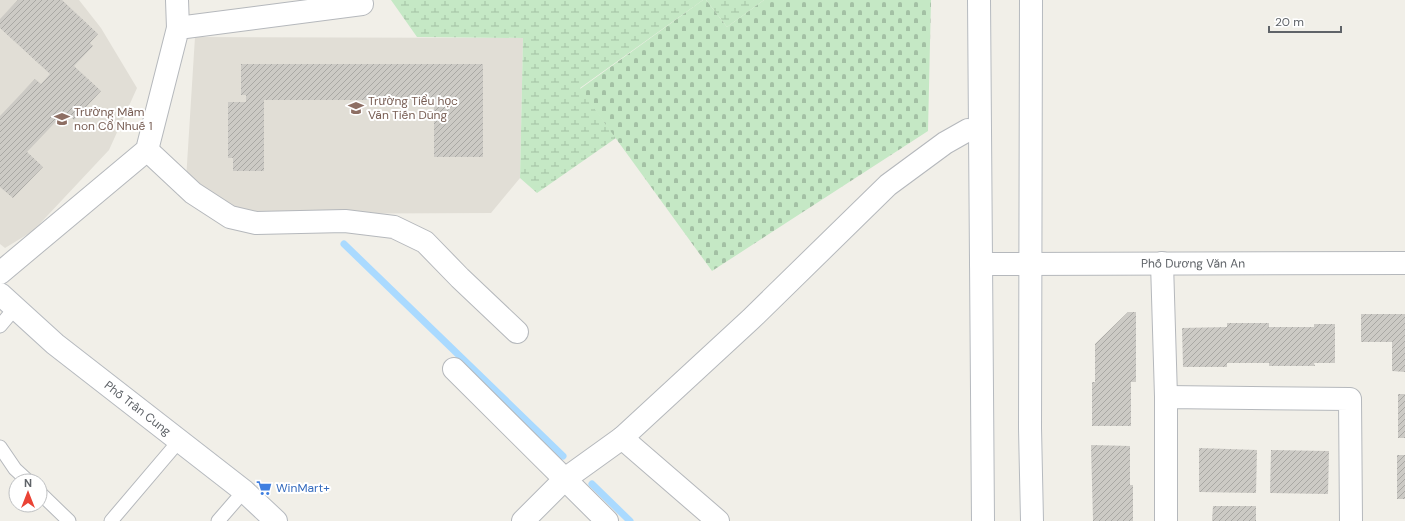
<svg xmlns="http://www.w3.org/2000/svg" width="1405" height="521" font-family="'DM Sans',sans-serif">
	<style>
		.education { fill: #e1ded6 }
		.wetland { fill: url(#wetland-marsh) }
		.cemetery { fill: url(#cemetery-stones) }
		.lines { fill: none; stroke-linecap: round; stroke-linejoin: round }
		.stream { stroke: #aadaff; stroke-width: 7 }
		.building { fill: url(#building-hatch) }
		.lane-casing { stroke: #b5b8bc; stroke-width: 15 }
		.street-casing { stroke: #b5b8bc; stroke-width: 24 }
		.secondary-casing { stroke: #b6babf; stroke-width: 24 }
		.lane { stroke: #fff; stroke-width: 13 }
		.street { stroke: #fff; stroke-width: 22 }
		.secondary { stroke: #fff; stroke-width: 22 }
		.labels { text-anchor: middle; stroke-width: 4; stroke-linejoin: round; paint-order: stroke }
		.education-label { font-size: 12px; fill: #785e54; stroke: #fff; text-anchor: start }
		.street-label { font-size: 12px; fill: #5f6368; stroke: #fff }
		.shop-label { font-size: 12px; fill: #366cbe; stroke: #fff; text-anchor: start }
	</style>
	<defs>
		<pattern id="wetland-marsh" width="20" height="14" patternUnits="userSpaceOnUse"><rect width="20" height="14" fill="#c5e8c5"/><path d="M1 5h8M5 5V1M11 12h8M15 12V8" fill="none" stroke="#a3c0a4"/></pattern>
		<pattern id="cemetery-stones" width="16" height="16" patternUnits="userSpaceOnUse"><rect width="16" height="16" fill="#c5e8c5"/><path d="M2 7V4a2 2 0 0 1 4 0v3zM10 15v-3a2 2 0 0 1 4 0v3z" fill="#a3c0a4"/></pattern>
		<pattern id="building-hatch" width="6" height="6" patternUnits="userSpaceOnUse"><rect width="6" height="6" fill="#cccac5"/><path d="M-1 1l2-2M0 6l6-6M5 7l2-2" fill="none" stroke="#a9a8a4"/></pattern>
	</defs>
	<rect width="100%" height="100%" fill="#f1efe8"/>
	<path class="education" d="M0,0H79L101,28L137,88L109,150L33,231L5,248L0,244Z
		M195,37L523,38L520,178L491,213L242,214L186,180Z"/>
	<path class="wetland" d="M391,0H703L580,88L616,138L537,193L520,178L523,38L417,37Z
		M706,0H764L727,27Z"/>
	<path class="cemetery" d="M703,0H706L727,27L764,0H931L928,131L712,271L580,89Z"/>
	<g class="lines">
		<path class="stream" d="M344,244L563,456
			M592,484L630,521"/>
	</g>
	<path class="building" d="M18,0H62L98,34L90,43L93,46L74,66L101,91L74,120L65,112L27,152L43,167L13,198L0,187V116L35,79L41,84L50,74L0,28V19Z
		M241,64H483V157H434V100H264V171H233V158H228V102H246V95H241Z
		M1128,312H1136V382H1131V426H1092V382H1095V344Z
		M1361,314H1405V372L1392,371V342H1361Z
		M1227,323H1269V327H1314V324H1335V363H1314L1315,366H1269V363H1227V367H1183L1182,328L1227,327Z
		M1398,394H1405V438H1398Z
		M1091,445L1130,446V485H1133V521H1093Z
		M1199,448L1257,450L1256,493L1199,492Z
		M1271,450L1329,451L1328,494L1270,493Z
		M1397,455H1405V499H1397Z
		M1213,506H1256V521H1212Z"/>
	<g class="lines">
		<defs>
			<path id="lane" d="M0,326L15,308
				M0,447L15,469L28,481
				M40,493L69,521
				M111,521L179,441
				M218,521L244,491"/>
			<g id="street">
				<path d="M177,0L178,28"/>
				<path d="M147,150L193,193L230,217L256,223L345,221L394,227L425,242L460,278L517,332"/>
				<path d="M1162,263L1166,397"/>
				<path id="s1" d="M981,264L1405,263"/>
				<path d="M0,273L147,150L178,28L362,4"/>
				<path d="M454,369L607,521"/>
				<path d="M622,438L718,521"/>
				<path d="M523,521L565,479L622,438L751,319L888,185L945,143L968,130"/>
				<path d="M1166,521V397L1350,399L1351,521"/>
			</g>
			<g id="secondary">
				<path d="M979,0L983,521"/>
				<path d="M1031,0L1030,428L1032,521"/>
				<path id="s2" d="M0,294L55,344L244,491L276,521"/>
			</g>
		</defs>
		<use href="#lane" class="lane-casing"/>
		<use href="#street" class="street-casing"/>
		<use href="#secondary" class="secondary-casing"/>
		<use href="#lane" class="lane"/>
		<use href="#street" class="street"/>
		<use href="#secondary" class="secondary"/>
	</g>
	<defs>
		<symbol id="school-bare" viewBox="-9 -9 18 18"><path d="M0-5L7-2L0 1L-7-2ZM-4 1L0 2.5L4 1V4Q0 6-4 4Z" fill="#8d6e63" stroke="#fff" stroke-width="2.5" paint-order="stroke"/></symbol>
		<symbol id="supermarket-bare" viewBox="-9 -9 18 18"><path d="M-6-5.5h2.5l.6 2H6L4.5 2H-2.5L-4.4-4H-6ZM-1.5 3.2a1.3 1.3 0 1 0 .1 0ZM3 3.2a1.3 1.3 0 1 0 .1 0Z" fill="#3f7fe0" stroke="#fff" stroke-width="2.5" paint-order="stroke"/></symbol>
	</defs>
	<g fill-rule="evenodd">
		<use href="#school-bare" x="345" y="97" width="22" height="22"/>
		<use href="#school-bare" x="51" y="108" width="22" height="22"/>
		<use href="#supermarket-bare" x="253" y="477" width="22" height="22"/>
	</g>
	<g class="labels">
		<g class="education-label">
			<text x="368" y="105">Trường Tiểu học<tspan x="368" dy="14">Văn Tiến Dũng</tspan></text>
			<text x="74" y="116">Trường Mầm<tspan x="74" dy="14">non Cổ Nhuế 1</tspan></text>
		</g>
		<g class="street-label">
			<text dy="4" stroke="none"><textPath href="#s1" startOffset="212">Phố Dương Văn An</textPath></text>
			<text dy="4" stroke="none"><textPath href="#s2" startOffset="179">Phố Trần Cung</textPath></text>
		</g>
		<g class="shop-label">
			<text x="276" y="492">WinMart+</text>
		</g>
	</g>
	<g transform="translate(28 493)"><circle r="19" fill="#ffffff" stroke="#bfc1c3"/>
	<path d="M0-3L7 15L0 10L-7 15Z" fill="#ea4335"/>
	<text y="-6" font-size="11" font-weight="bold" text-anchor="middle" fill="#5f6368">N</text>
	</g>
	<path d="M1269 26v6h72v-6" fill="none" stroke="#5f6368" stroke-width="2"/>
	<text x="1275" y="26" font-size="12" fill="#5f6368" stroke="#ffffff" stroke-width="3" paint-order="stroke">20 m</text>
</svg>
